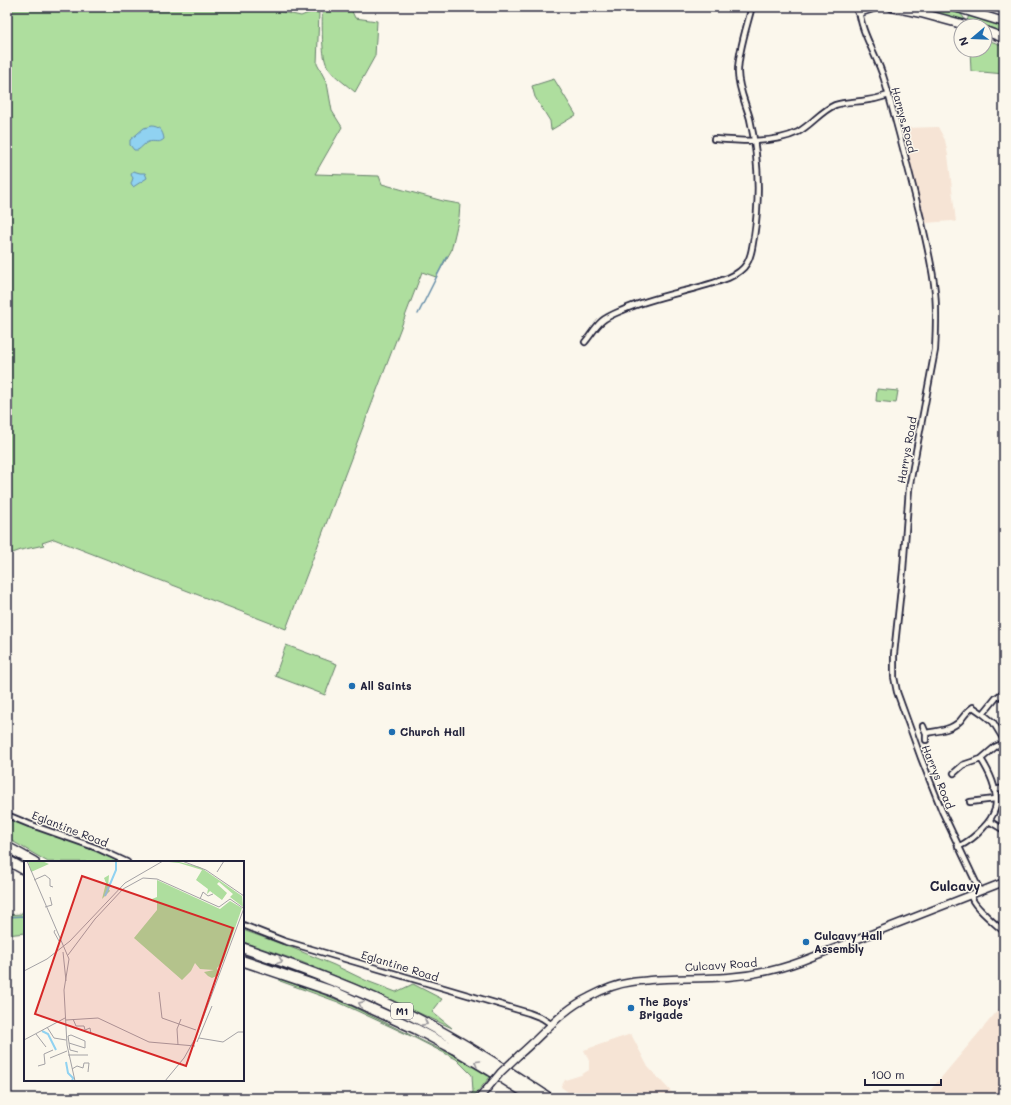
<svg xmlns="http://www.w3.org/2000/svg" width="1011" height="1105" font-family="Mali,sans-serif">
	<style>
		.built { fill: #f6e4d5 }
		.green { fill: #aede9e; stroke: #68806c }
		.water { fill: #90d2f1; stroke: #648ca8 }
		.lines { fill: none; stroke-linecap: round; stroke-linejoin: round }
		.stream { stroke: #648ca8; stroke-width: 1.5 }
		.minor-casing { stroke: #22223b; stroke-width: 8 }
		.tertiary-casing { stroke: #22223b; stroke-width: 9 }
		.trunk-casing { stroke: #22223b; stroke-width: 11 }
		.motorway-casing { stroke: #22223b; stroke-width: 12 }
		.minor { stroke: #fbf7ec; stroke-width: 4.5 }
		.tertiary { stroke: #fbf7ec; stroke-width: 6 }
		.trunk { stroke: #fbf7ec; stroke-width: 8 }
		.motorway { stroke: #fbf7ec; stroke-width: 9 }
		.tertiary-bridge-casing { stroke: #22223b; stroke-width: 9; stroke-linecap: butt }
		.tertiary-bridge { stroke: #fbf7ec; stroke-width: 6 }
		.oneway { stroke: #99979c }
		.poi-dot { fill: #1f6fb2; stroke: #fbf7ec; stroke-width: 1.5 }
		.labels { text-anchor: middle; stroke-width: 3; stroke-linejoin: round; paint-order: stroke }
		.shield { fill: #fbf7ec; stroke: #636270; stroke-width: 1 }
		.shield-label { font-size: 10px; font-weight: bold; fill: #22223b }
		.street-label { font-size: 11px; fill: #22223b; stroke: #fbf7ec }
		.poi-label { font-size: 11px; font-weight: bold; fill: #22223b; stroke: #fbf7ec; text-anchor: start }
		.quarter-label { font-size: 13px; font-weight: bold; fill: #22223b; stroke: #fbf7ec }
		.inset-river { fill: none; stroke: #90d2f1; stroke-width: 2 }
		.inset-road { fill: none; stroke: #a4a2a5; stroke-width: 1 }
		.view { fill: #d62828; fill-opacity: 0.15; stroke: #d62828; stroke-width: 2 }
		.inset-edge { fill: none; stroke: #22223b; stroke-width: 2 }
	</style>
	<rect width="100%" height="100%" fill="#fbf7ec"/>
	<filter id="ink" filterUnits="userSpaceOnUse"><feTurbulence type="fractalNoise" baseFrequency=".025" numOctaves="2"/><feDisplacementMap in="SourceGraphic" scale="8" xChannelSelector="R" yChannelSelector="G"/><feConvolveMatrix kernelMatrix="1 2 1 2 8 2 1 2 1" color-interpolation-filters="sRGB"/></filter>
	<g filter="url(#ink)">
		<path class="built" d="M938,127L945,140L948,155L956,222L952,221L925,223L903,138L904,128Z
			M1004,1003V1098H924Z
			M631,1034L648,1067L677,1098H576L561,1087L565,1080L581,1075L589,1070V1061L584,1050Z"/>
		<path class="green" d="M7,7H266L268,9L301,16L311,12L319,13L317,64L327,83L332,111L342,127L315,174L379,176L382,184L443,201L460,204L459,217L451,251L436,277L422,272L286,629L54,539L42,543L44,545L21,550L7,555Z
			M322,7H350L355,18L377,21L375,56L355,92C348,86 334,76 329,69C320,58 323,22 322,7Z
			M907,7H939L961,14L964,18L963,21Z
			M969,15L1004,26V34L985,26L967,21Z
			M985,39L1004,46V74L971,71L970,50H985Z
			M554,79L576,115L551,130L550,121L535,97L532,86Z
			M877,389L898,391L896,403L876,401Z
			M286,645L337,664L325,695L275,676Z
			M7,818L62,837L120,862H48L7,838Z
			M25,908V933L7,935V915L21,914Z
			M243,930L295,949L334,965L367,981L396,992L413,984L442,999L432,1012L452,1028L360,986L299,961L243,942Z
			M280,979L320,993L345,1003L437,1048L463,1059L491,1076L472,1098H468L473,1092L472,1075L456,1059L415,1038L338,1002L280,981Z"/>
		<path class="water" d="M151,126C159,126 163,131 164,139C159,144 155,140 148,142C145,143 141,148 138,150H134L130,145V140L144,128Z
			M133,171L140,173H145L147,178L133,187L132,186L131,184L133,178L131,175Z"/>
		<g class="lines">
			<path class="stream" d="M418,314L447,256
				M7,917L25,916"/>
			<defs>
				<path id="minor" d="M859,7C860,32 877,55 884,79C898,126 910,175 922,223C927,246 933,269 935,292C937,311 936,331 935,350L909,489L903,570L894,654V677L897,692L921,758L942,811L980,891
					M714,139C739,141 774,144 798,132C811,125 821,111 835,105C843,102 853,102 862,101C871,100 880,98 889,95
					M585,342C591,335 595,327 602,321C608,316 616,313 623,310C657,295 694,291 728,278C735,275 743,270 747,263C752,255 752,246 754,237C760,198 759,158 750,119C746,104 738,88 738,72C738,53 746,29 751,10
					M1004,692L996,698L983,714L993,722L1004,740
					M923,726L926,733V740
					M926,733C938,731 951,730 960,721C964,716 967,711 973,707L983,714
					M954,773L963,765L981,759
					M994,790L1004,788
					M970,802L995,799
					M7,815L29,824L97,848L127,862
					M989,821L1004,830
					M958,847C968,842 976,836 983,828C988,823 993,816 995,809C999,792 990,773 981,759L995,747L1004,743
					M971,895C971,905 996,924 1004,932
					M243,925L284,941L529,1013L542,1018L551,1024"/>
				<path id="tertiary" d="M519,1055C543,1035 560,1011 589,997C602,990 617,984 632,982C637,981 644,981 650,980C676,978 702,979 728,977C754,975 778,970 802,961L1004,882
					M479,1098L486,1090"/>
				<path id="trunk" d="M892,7L921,13L969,26
					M955,7L1004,22
					M859,12L874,7
					M985,31L1004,38"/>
				<path id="motorway" d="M7,847L34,862
					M7,860L25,870
					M243,948C301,968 359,989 414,1017C461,1041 505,1069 549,1098
					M243,961L335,992L416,1029L454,1049L491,1071L534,1098"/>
			</defs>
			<use href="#minor" class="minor-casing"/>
			<use href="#tertiary" class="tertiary-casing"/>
			<use href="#trunk" class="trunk-casing"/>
			<use href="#motorway" class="motorway-casing"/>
			<use href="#minor" class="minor"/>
			<use href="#tertiary" class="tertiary"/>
			<use href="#trunk" class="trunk"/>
			<use href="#motorway" class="motorway"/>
			<defs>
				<path id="tertiary-bridge" d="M486,1090L501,1072L519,1055"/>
			</defs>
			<use href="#tertiary-bridge" class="tertiary-bridge-casing"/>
			<use href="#tertiary-bridge" class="tertiary-bridge"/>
		</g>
		<defs><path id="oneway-chevron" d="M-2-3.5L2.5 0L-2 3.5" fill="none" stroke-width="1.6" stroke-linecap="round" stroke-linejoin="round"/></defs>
		<g class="oneway">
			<use href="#oneway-chevron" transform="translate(280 961) rotate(20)"/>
			<use href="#oneway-chevron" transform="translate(361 1004) rotate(-156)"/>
			<use href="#oneway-chevron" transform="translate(425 1023) rotate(28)"/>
			<use href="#oneway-chevron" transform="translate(477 1063) rotate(-150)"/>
		</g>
	</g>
	<g class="poi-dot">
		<circle cx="352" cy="686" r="4"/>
		<circle cx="392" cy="732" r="4"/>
		<circle cx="806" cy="942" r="4"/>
		<circle cx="631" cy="1008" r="4"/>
	</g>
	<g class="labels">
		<rect class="shield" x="391" y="1003" width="22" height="16" rx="3"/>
		<g class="shield-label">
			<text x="402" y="1015">M1</text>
		</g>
		<g class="street-label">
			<text transform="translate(904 120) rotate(75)" y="4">Harrys Road</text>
			<text transform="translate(907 450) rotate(-80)" y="4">Harrys Road</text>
			<text transform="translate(938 777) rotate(68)" y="4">Harrys Road</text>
			<text transform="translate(70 829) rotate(21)" y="4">Eglantine Road</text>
			<text transform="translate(721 965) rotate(-4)" y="4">Culcavy Road</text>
			<text transform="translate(400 966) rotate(17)" y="4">Eglantine Road</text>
		</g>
		<g class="poi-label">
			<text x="360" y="690">All Saints</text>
			<text x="400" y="736">Church Hall</text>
			<text x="814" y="940">Culcavy Hall<tspan x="814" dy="13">Assembly</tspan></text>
			<text x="639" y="1006">The Boys'<tspan x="639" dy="13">Brigade</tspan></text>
		</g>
		<g class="quarter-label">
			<text x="955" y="891">Culcavy</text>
		</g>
	</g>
	<g transform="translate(24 861)">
		<rect width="220" height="220" fill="#fbf7ec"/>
		<path d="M4,0H18L25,3L7,11ZM151,0L176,6L218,35L219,46L206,36L209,33L195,21L193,23L203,32L198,39L186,30L183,33L184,28L172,19L178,9L155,2L145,1ZM85,14L84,27L86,30L78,38L82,22L80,17ZM133,19L196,48L206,40L218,47L199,101L193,107L195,114L188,117L184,115L180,111L190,109L176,108L171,102L167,110L158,119L110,77L133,49V41L128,38L133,36Z" fill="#aede9e"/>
		<path class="inset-river" d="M81,35L92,9V0M18,170L24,173L32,189M42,201L44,212L49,217L48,220"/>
		<path class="inset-road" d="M3,0L45,98L40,129L43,184L51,220M158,0L182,9L220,35M193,11L200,0M10,19L21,14L26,18V25L29,26M176,38L179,31L184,35L189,33M21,46L28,44L26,36M31,69L30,71L35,80M39,91L42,120M44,94L71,58L99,28L119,17L133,18L195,46L206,38L219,47M0,110L23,98L46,80L101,22L139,0M135,131L138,157L172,169M49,158L52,165H60L61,169L66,167L67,173M42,159L74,157L125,181L171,185M23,166L30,177L42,179M12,173L22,186M175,177L199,181L214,171H220M0,179L41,157M173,181L188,145M45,182L61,187V180L47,174L44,175L46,189L54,191M154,184L153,168L157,158M44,194H64M26,197L43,190M14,205L21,203L20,193L29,189M48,208L53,205L59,207L60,202H65L64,211M141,220L160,197L172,176L220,47"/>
		<path class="view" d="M58,15L209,67L162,205L11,153Z"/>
		<rect width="220" height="220" class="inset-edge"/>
	</g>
	<rect width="1011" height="1105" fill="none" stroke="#fbf7ec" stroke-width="24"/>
	<rect x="12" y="12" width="987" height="1081" fill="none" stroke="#22223b" stroke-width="1.5" filter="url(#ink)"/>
	<g transform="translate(973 38) rotate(251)"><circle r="19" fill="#fbf7ec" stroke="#a4a2a5"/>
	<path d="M0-3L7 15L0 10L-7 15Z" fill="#1f6fb2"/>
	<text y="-6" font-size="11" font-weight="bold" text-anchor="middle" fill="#22223b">N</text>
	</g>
	<path d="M865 1079v6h76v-6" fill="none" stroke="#22223b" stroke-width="2"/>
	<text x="871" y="1079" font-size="12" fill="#22223b" stroke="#fbf7ec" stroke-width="3" paint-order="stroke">100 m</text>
</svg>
